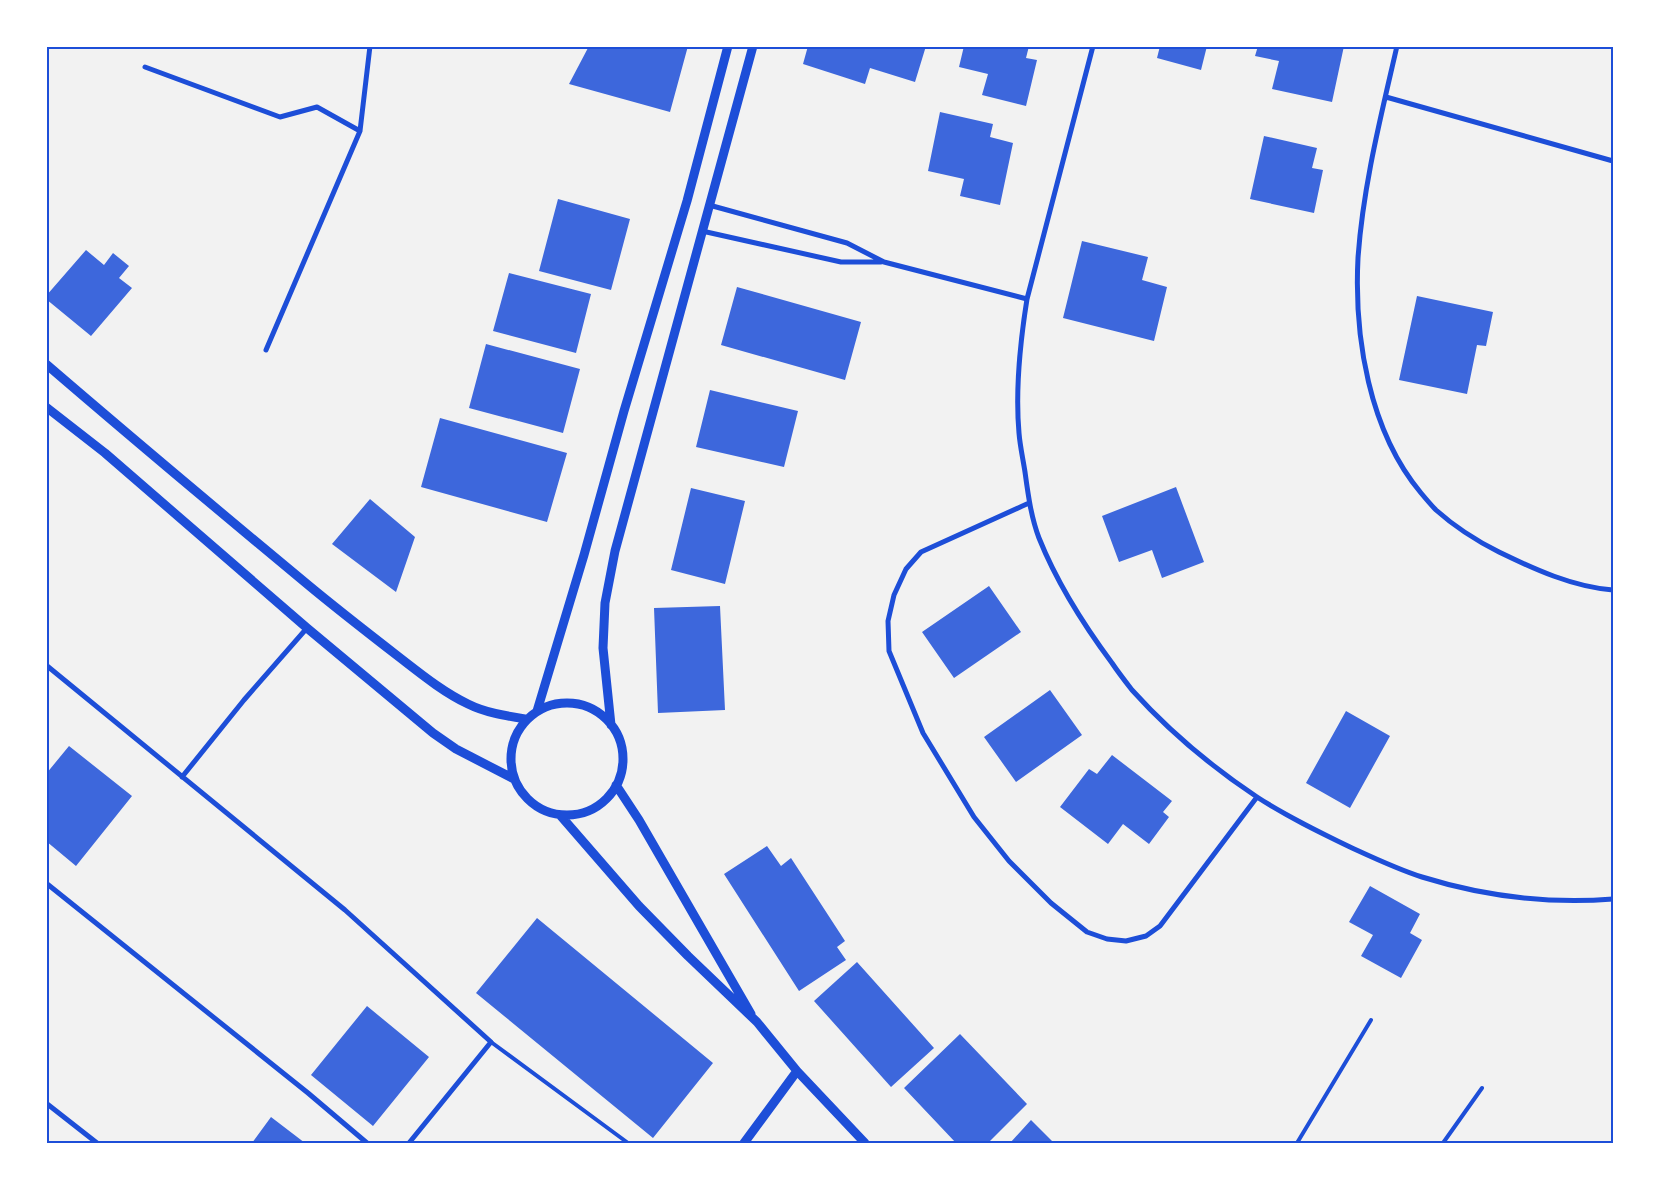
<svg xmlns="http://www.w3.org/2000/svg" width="1659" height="1189" font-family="'Work Sans',sans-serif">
<rect width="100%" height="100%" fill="#f2f2f2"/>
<path fill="#3d67dc" d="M 589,46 L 688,46 L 670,112 L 569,84 Z
M 808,46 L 926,46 L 915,82 L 870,68 L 865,84 L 803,64 Z
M 964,46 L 1029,46 L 1026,58 L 1037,60 L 1026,106 L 982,95 L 988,74 L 959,67 Z
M 1160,46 L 1207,46 L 1201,70 L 1157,58 Z
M 1258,46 L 1344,46 L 1332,102 L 1272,89 L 1279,61 L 1255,56 Z
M 940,112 L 993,124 L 990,137 L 1013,143 L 1000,205 L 960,196 L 964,179 L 928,171 Z
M 1264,136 L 1317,148 L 1312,168 L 1323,170 L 1314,213 L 1250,199 Z
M 558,199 L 630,219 L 611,290 L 539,271 Z
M 1082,241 L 1148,257 L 1142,280 L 1167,287 L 1154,341 L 1063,318 Z
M 86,250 L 104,265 L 113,253 L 129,266 L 119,278 L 132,288 L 91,336 L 46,299 L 46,296 Z
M 509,273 L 591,294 L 576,353 L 493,331 Z
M 737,287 L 861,322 L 845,380 L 721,345 Z
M 1417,296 L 1493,312 L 1486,346 L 1477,345 L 1467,394 L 1399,380 Z
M 486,344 L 580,369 L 563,433 L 469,408 Z
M 710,390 L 798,411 L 784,467 L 696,447 Z
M 440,418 L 567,453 L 547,522 L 421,487 Z
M 1176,487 L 1204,562 L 1162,578 L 1152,550 L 1119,562 L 1102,516 Z
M 691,488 L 745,501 L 725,584 L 671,570 Z
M 370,499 L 415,537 L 396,592 L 332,544 Z
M 989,586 L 1021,632 L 954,678 L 922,632 Z
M 720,606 L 725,710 L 658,713 L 654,608 Z
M 1050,690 L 1082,735 L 1016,782 L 984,737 Z
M 1346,711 L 1390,736 L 1350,808 L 1306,783 Z
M 69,746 L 132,796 L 76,866 L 46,841 L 46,774 Z
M 1112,755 L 1172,801 L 1163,812 L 1169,817 L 1149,844 L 1123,824 L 1108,844 L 1060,807 L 1089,769 L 1097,774 Z
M 767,846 L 781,866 L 791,858 L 845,941 L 837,947 L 846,960 L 799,991 L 724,874 Z
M 1370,886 L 1420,914 L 1410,933 L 1422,940 L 1401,978 L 1361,956 L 1373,935 L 1349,922 Z
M 537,918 L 713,1063 L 653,1138 L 476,993 Z
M 857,962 L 934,1048 L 891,1087 L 814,1001 Z
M 367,1006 L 429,1057 L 373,1126 L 311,1075 Z
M 960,1034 L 1027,1104 L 988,1143 L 956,1143 L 904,1088 Z
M 271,1117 L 305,1143 L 252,1143 Z
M 1031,1120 L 1054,1143 L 1010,1143 Z"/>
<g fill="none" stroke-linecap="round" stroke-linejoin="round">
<path stroke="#1d4ed8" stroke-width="4" d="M 491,1042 L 628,1143
M 1297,1143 L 1371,1020
M 1443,1143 L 1482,1088"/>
<path stroke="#1d4ed8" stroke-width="5" d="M 1093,46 L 1027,299 C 1020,343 1015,388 1019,433 C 1020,446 1023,459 1025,472 C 1028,494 1031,517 1039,538 C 1057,583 1083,624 1112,663 C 1118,672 1125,681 1132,690 C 1168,730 1212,767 1257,797 C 1286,816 1319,832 1350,847 C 1374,858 1397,869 1422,877 C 1483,896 1549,904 1613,899
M 1397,46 C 1381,116 1363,186 1358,258 C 1354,337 1369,431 1421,493 C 1426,499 1431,505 1436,510 C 1455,527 1477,541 1499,552 C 1534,569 1573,587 1613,590
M 145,67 L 280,117 L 317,107 L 360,131
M 1386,97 L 1613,161
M 709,205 L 847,243 L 884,262 L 1027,299
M 702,231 L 841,262 L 881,262
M 266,350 L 360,131 L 370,46
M 1029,503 L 921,552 L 906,569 L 894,595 L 888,621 L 889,651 L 923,733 L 974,817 L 1009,861 L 1051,903 L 1087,932 L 1107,939 L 1126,941 L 1146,936 L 1160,926 L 1257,797
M 46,665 L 345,910 L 491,1042 L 409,1143
M 182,777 L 244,700 L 307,628
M 46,883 L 308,1093 L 367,1143
M 46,1103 L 97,1143"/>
<path stroke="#1d4ed8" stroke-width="9" d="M 46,364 C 132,438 219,511 307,584 C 337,609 368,633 399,657 C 421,674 443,692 468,704 C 486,713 507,716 526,719
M 46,407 L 105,453 L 307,628 L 433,733 L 456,749 L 514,779
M511 759a56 56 0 1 1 112 0a56 56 0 1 1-112 0Z
M 537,711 L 584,555 L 624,411 L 687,201 L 728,46
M 611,725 L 603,648 L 605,603 L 615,551 L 753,46
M 616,785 L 639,820 L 751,1014
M 560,815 L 639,906 L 688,956 L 757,1022 L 797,1071 L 865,1143
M 744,1143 L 797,1071"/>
</g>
<rect width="1659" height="1189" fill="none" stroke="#ffffff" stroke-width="95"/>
<rect x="48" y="48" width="1564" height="1094" fill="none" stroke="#1d4ed8" stroke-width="2"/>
</svg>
